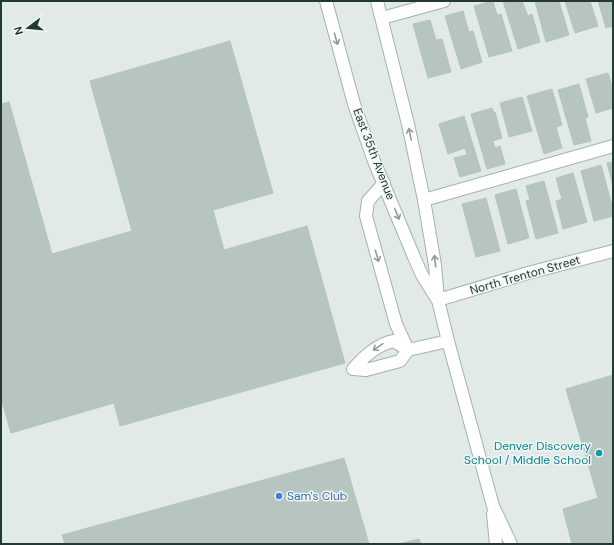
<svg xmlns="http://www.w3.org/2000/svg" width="614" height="545" font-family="'DM Sans',sans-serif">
<rect width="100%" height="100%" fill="#e1eae7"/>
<path fill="#b6c5c0" stroke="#b4c4be" d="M 493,1 L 497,15 L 501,14 L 512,51 L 489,57 L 474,6 Z
M 503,1 L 522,1 L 528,16 L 532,14 L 540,42 L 518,49 Z
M 535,1 L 559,1 L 569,35 L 546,42 Z
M 565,1 L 590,1 L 598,26 L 575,33 Z
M 598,1 L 613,1 L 613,26 L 606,28 Z
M 463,11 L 469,32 L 473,31 L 482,62 L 461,69 L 445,16 Z
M 430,20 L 436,40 L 442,39 L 451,72 L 428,78 L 413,24 Z
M 230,41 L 273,193 L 213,210 L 224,250 L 307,226 L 345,363 L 120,426 L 114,403 L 11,433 L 1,398 L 1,104 L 9,102 L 52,254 L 132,231 L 90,81 Z
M 608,73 L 613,90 L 613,108 L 596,113 L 586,79 Z
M 579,84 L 588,117 L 585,118 L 591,141 L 574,145 L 558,90 Z
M 552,89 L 562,125 L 556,127 L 562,148 L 544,154 L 527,96 Z
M 522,97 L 532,131 L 509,137 L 500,103 Z
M 492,108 L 494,113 L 495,112 L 502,138 L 493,141 L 495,148 L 500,146 L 505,164 L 487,169 L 471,114 Z
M 464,116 L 481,171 L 460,177 L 454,158 L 467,155 L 465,148 L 448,154 L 439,124 Z
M 613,162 L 613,186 L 607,163 Z
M 601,165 L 613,209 L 613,216 L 594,221 L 581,171 Z
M 573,173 L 587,222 L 563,229 L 556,201 L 562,199 L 556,178 Z
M 544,181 L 558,233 L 536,239 L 526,201 L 530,200 L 526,186 Z
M 516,189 L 529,238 L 508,244 L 495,195 Z
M 486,198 L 500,251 L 476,257 L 462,204 Z
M 613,375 L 613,544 L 572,544 L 563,509 L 598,498 L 566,389 Z
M 344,458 L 369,544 L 65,544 L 62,535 Z
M 419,539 L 421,544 L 399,544 Z"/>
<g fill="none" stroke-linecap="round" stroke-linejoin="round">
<g stroke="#a4b2ae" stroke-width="14">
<path id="minor" d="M 326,1 L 354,104 L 374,161 L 414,257 L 422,275 L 437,299
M 377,1 L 408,124 L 424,200 L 435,265 L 438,300 L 448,341 L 493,506 L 511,544
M 382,18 L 444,1
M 384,183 L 368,201 L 366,216 L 396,324 L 408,350
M 424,200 L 613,146
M 438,300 L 528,273 L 613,251
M 353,369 L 366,370 L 400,361 L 408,350 L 448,341
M 353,369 C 364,357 377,344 394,341 L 408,350
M 493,514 L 496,544"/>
</g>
<use href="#minor" stroke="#fff" stroke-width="12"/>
</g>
<defs><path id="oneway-shaft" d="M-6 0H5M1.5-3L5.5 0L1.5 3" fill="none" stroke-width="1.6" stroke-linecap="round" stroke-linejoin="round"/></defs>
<g stroke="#909c9a">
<use href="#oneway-shaft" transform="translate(336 39) rotate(74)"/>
<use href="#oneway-shaft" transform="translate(410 134) rotate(-102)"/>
<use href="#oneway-shaft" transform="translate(397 214) rotate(68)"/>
<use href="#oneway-shaft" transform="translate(377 256) rotate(74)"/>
<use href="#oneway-shaft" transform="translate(435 261) rotate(-97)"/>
<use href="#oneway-shaft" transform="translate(378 347) rotate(146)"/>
</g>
<circle fill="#0f9aa8" stroke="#f1f7f5" stroke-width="1.5" cx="599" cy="453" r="4"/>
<circle fill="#3f7fe0" stroke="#f1f7f5" stroke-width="1.5" cx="279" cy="496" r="4"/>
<g text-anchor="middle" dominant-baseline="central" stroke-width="3" stroke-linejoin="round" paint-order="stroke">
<g font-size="12" fill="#223a36" stroke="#f1f7f5">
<text transform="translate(374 154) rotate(69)">East 35th Avenue</text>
<text transform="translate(525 275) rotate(-16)">North Trenton Street</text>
</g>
<g font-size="12" fill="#0d838f" stroke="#f1f7f5" text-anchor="end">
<text x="591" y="446">Denver Discovery<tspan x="591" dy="14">School / Middle School</tspan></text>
</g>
<g font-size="12" fill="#366cbe" stroke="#f1f7f5" text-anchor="start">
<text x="287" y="496">Sam's Club</text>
</g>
</g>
<rect width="614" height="545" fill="none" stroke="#223a36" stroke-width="4"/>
<g transform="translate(28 28) rotate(254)" stroke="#f1f7f5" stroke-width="3" paint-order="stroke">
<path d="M0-3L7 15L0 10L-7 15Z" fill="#223a36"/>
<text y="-6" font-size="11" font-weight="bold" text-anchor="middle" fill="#223a36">N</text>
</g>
</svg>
